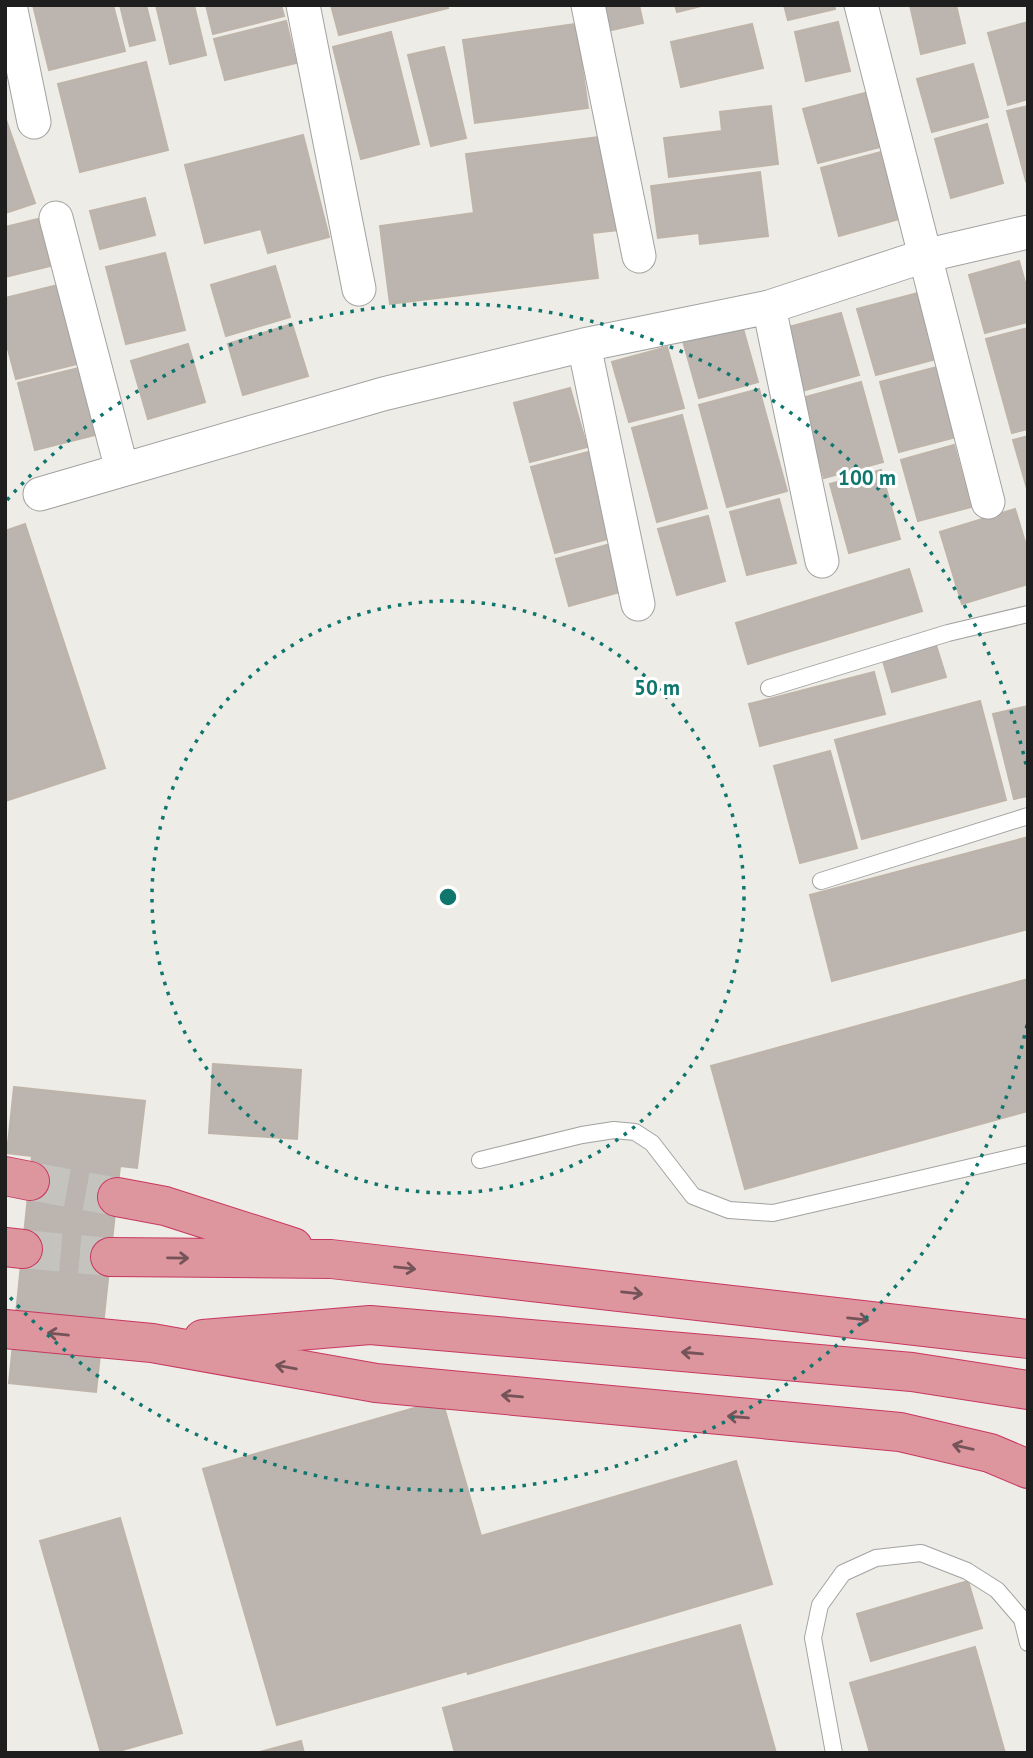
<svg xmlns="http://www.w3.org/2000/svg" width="1033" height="1758" font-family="'PT Sans',sans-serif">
<rect width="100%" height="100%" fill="#eeece6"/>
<path fill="#bbb4af" stroke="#beb4a9" stroke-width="2" d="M 33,5 L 113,5 L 125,51 L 49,70 Z
M 120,5 L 146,5 L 155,40 L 130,46 Z
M 156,5 L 194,5 L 206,55 L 170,64 Z
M 206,5 L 281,5 L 284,16 L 213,34 Z
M 331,5 L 447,5 L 448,8 L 339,35 Z
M 601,5 L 639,5 L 643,23 L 607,31 Z
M 675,5 L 705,5 L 677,12 Z
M 784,5 L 834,5 L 835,9 L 788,20 Z
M 910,5 L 956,5 L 965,43 L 921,54 Z
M 286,21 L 296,63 L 225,80 L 214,39 Z
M 838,22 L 850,71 L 806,81 L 795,32 Z
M 1028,22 L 1028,99 L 1008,105 L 988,33 Z
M 576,24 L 588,108 L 475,123 L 463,40 Z
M 752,24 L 763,68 L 681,87 L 671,42 Z
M 391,32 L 419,144 L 361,159 L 333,47 Z
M 444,47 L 466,138 L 431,146 L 408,55 Z
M 146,62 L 168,150 L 80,172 L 58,84 Z
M 973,64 L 988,117 L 932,132 L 917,79 Z
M 865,93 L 880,147 L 818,163 L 803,109 Z
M 771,106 L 778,164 L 669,177 L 664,138 L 722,131 L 720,112 Z
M 1028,106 L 1028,180 L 1026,181 L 1007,111 Z
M 5,117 L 35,203 L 5,213 Z
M 987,124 L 1003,183 L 951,198 L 935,139 Z
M 303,135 L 329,237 L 268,253 L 261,229 L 205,243 L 185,165 Z
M 606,136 L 618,230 L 592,233 L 598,278 L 390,304 L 380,226 L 474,213 L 466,154 Z
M 881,152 L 899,219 L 839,236 L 821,168 Z
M 760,172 L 768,236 L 700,244 L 699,233 L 658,238 L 651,186 Z
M 145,198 L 155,235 L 100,249 L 90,211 Z
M 38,219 L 50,266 L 5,277 L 5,227 Z
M 165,253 L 185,330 L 126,344 L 106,267 Z
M 1019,261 L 1028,293 L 1028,322 L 985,333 L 969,275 Z
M 275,266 L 290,317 L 226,336 L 211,285 Z
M 58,285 L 77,364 L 16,379 L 5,338 L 5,298 Z
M 918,293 L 936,359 L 876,375 L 857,309 Z
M 841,313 L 859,375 L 802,391 L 785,328 Z
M 292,324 L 308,376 L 243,395 L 228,344 Z
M 742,325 L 758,382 L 699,398 L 683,341 Z
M 1028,328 L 1028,429 L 1012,433 L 986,339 Z
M 188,344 L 205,402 L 148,419 L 131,361 Z
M 667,347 L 684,408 L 629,422 L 612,362 Z
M 83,367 L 99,434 L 35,450 L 18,383 Z
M 937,367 L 956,437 L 899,452 L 880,382 Z
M 861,382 L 883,462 L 824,478 L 802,398 Z
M 570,388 L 587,447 L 530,462 L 514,403 Z
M 759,389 L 787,491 L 727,507 L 699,405 Z
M 682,415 L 707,508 L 657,522 L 632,428 Z
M 1028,436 L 1028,492 L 1013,440 Z
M 954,445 L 971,507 L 918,521 L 901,460 Z
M 592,451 L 615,537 L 555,553 L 531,467 Z
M 881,470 L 900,539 L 849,553 L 830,484 Z
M 779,499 L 796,563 L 747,575 L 730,512 Z
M 1015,509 L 1028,552 L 1028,584 L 962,604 L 940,532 Z
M 708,516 L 725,581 L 677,595 L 658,529 Z
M 25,524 L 105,768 L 5,801 L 5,531 Z
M 614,543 L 627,590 L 569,606 L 556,559 Z
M 909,569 L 922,611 L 748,664 L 736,623 Z
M 936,645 L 946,677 L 892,692 L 883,661 Z
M 874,672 L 885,714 L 760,746 L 749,704 Z
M 980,701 L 1006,800 L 862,839 L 835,740 Z
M 1028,706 L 1028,796 L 1014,799 L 993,714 Z
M 830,751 L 857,848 L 800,863 L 774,766 Z
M 1028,837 L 1028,929 L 832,981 L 810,895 Z
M 1028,979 L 1028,1111 L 745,1189 L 711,1066 Z
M 213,1064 L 301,1070 L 297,1139 L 209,1133 Z
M 14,1087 L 145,1101 L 137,1168 L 120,1166 L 96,1392 L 9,1383 L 32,1156 L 7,1153 Z
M 442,1400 L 481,1536 L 736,1461 L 772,1584 L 468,1674 L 467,1671 L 277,1725 L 203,1469 Z
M 120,1518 L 182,1733 L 112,1753 L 101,1753 L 40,1541 Z
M 968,1581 L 982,1628 L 871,1661 L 857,1614 Z
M 740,1625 L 776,1753 L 455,1753 L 443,1708 Z
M 975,1647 L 1005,1753 L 870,1753 L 850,1683 Z
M 301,1741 L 304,1753 L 256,1753 Z"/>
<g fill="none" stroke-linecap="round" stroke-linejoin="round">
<path stroke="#c4c3be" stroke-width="38" stroke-dasharray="38 19" stroke-linecap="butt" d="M 30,1181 L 117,1197
M 23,1249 L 110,1257"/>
<g stroke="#a2a2a2" stroke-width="18">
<path id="lane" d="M 769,688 L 948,633 L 1028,614
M 821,881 L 1028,816
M 480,1160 L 582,1135 L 614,1130 L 635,1132 L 652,1143 L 693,1196 L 729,1210 L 773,1213 L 1028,1154
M 834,1753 L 813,1638 L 820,1605 L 843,1573 L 876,1558 L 921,1553 L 967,1571 L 997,1590 L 1022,1619 L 1028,1643"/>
</g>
<g stroke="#a2a2a2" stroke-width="35">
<path id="street" d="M 10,5 L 34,122
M 303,5 L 359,289
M 588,5 L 639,256
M 861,5 L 988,502
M 56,218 L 122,470
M 769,307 L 822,561
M 584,345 L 638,604
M 40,494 L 383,394 L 584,345 L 769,307 L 924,256 L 1028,232"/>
</g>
<g stroke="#c8375f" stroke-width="40">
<path id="highway" d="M 5,1176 L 30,1181
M 117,1197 L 165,1206 L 293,1247
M 5,1247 L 23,1249
M 110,1257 L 331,1259 L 1028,1339
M 5,1329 L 152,1343 L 376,1383 L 900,1432 L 990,1453 L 1028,1469
M 203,1339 L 370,1325 L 912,1372 L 1028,1390"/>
</g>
<use href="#lane" stroke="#fff" stroke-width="16"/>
<use href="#street" stroke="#fff" stroke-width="33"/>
<use href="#highway" stroke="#dd959e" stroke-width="38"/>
</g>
<defs><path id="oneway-shaft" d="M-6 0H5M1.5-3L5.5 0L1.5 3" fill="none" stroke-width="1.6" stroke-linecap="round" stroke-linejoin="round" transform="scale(1.75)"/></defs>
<g stroke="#745458">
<use href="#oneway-shaft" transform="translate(178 1258) rotate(1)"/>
<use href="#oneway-shaft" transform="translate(405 1268) rotate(6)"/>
<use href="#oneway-shaft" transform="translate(632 1293) rotate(6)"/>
<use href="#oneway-shaft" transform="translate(858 1319) rotate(6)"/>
<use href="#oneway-shaft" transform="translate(58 1334) rotate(-174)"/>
<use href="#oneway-shaft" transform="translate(692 1353) rotate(-175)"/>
<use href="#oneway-shaft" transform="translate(286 1367) rotate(-170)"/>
<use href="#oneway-shaft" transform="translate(512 1396) rotate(-175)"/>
<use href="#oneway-shaft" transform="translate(738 1417) rotate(-175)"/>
<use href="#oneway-shaft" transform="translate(963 1447) rotate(-167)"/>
</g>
<g fill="none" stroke="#0f766e" stroke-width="3.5" stroke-dasharray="3.5 7">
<circle cx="448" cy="897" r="296"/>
<path d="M1027 1025A593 593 0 0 1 7 1294M7 500A593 593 0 0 1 1027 769"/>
</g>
<circle cx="448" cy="897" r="10" fill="#0f766e" stroke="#fff" stroke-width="3.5"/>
<g font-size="21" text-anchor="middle" font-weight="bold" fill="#0f766e" stroke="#fff" stroke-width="6" stroke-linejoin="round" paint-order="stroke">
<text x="867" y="485">100 m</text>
<text x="657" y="695">50 m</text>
</g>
<rect width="1033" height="1758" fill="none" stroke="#1e1e1e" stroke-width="14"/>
</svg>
